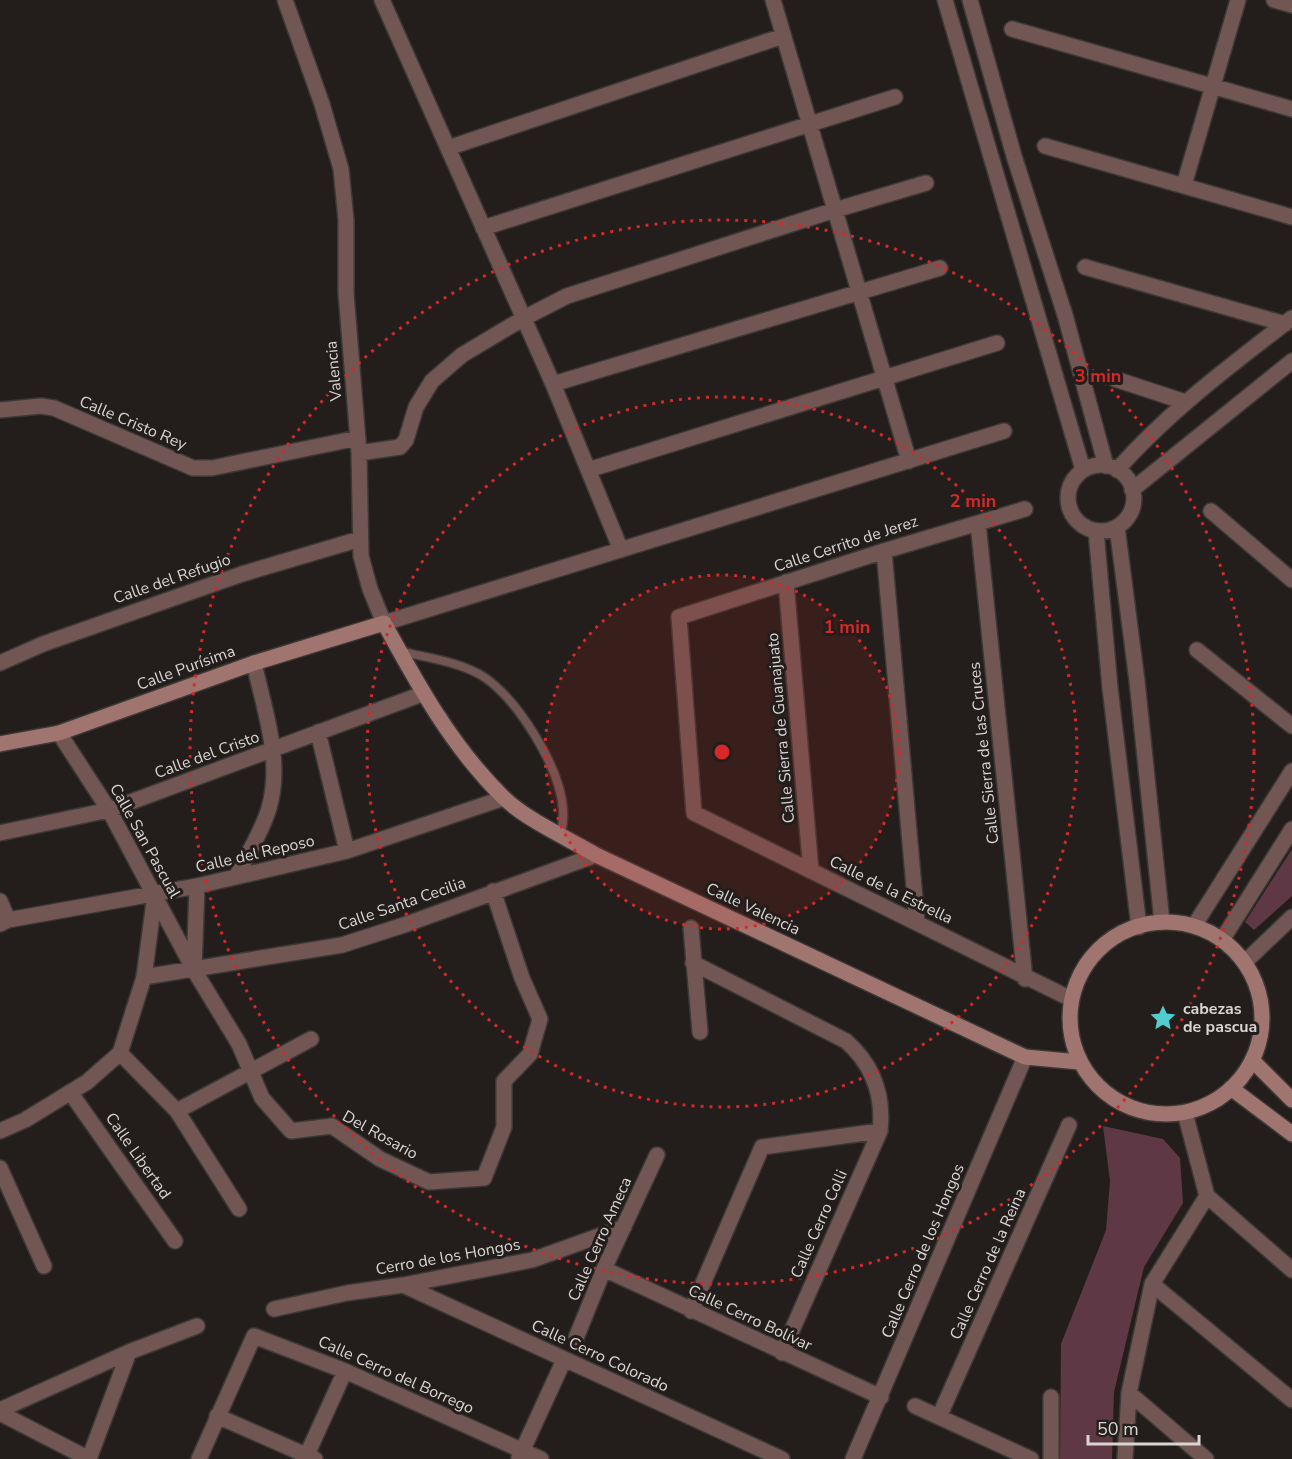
<svg xmlns="http://www.w3.org/2000/svg" width="1292" height="1459" font-family="'Nunito Sans',sans-serif">
<rect width="100%" height="100%" fill="#231e1b"/>
<path fill="#5f3845" d="M 1292,849 L 1292,896 L 1254,930 L 1245,922 Z
M 1103,1126 L 1163,1139 L 1180,1158 L 1183,1203 L 1144,1267 L 1114,1392 L 1112,1459 L 1060,1459 L 1061,1344 L 1106,1230 L 1110,1181 Z"/>
<g fill="none" stroke-linecap="round" stroke-linejoin="round">
<g stroke="#3c3835" stroke-width="11">
<path id="lane" d="M 400,651 C 427,658 461,662 484,677 C 518,700 560,767 563,809 C 564,818 562,827 561,836"/>
</g>
<g stroke="#3c3835" stroke-width="18">
<path id="street" d="M 285,0 L 322,104 L 341,169 L 346,220 L 346,293 L 359,453 L 361,556 L 370,589 L 384,623 L 1004,431
M 382,0 L 553,384 L 621,550
M 773,0 L 909,461
M 945,0 L 1083,470
M 970,0 L 1014,156 L 1065,315 L 1106,466
M 1274,0 L 1292,5
M 1012,29 L 1292,109
M 1045,146 L 1292,217
M 448,148 L 783,36
M 1184,185 L 1238,0
M 483,228 L 895,97
M 1085,267 L 1285,324
M 1115,379 L 1185,402
M 553,384 L 940,268
M 0,410 L 41,406 L 54,408 L 193,468 L 212,468 L 358,438
M 359,453 L 400,447 L 406,440 L 416,407 L 432,381 L 462,355 L 524,318 L 567,296 L 835,210 L 926,183
M1068 498a33 33 0 1 1 66 0a33 33 0 1 1-66 0Z
M 588,470 L 997,343
M 1117,470 C 1168,412 1231,365 1292,318
M 1132,490 L 1292,361
M 1025,509 L 884,551 L 679,617 L 694,813 L 1071,999
M 1211,511 L 1292,580
M 978,523 L 1025,979
M 1117,527 L 1137,681 L 1162,922
M 1096,531 L 1110,688 L 1139,927
M 884,551 L 917,921
M 786,582 L 811,871
M 1197,650 L 1292,726
M 0,663 L 43,644 L 242,574 L 360,539
M 318,732 L 347,851
M 59,733 L 109,810 L 193,968
M 0,833 L 109,810 L 422,694
M 237,875 C 248,853 262,832 269,808 C 283,761 264,709 254,663
M 197,886 L 194,970 L 239,1044 L 262,1098 L 291,1131 L 332,1126 L 380,1159 L 429,1182 L 484,1178 L 504,1127 L 504,1081 L 530,1054 L 540,1019 L 522,978 L 493,891
M 0,901 L 8,920
M 0,924 L 8,920 L 197,886 L 347,851 L 504,798
M 1194,926 L 1292,771
M 691,928 L 700,1032
M 1222,940 L 1292,829
M 1245,962 L 1292,917
M 693,963 L 846,1041 C 873,1065 884,1095 880,1131 L 782,1353
M 144,977 L 342,945 L 407,924 L 596,855
M 120,1053 L 177,1111 L 311,1039
M 70,1092 L 175,1241
M 177,1111 L 239,1209
M 0,1131 L 25,1120 L 87,1082 L 120,1053 L 144,977 L 155,894
M 0,1168 L 44,1266
M 1207,1196 L 1292,1270
M 604,1269 L 881,1397
M 1152,1284 L 1292,1400
M 403,1285 L 782,1459
M 274,1309 L 347,1293 L 403,1285 L 532,1260 L 624,1227
M 691,1311 L 762,1147 L 880,1131
M 576,1338 L 604,1269 L 657,1155
M 1129,1393 L 1206,1459
M 915,1406 L 1031,1459
M 0,1410 L 129,1352 L 197,1326
M 0,1413 L 89,1459
M 217,1416 L 315,1459
M 939,1417 L 1069,1125
M 519,1458 L 564,1360
M 89,1459 L 129,1352
M 199,1459 L 254,1336 L 345,1371 L 541,1459
M 305,1459 L 345,1371
M 853,1459 L 1025,1057
M 1051,1459 L 1051,1397
M 1125,1459 L 1129,1393 L 1152,1284 L 1207,1196 L 1185,1113"/>
</g>
<g stroke="#3c3835" stroke-width="18">
<path id="secondary" d="M 0,744 L 59,733 L 254,663 L 384,623 C 418,685 452,747 503,797 C 525,819 569,839 596,855 L 1025,1057 L 1079,1062
M1070 1018a96 96 0 1 1 192 0a96 96 0 1 1-192 0Z
M 1252,1060 L 1292,1100
M 1231,1088 L 1292,1134"/>
</g>
<use href="#lane" stroke="#715653" stroke-width="8"/>
<use href="#street" stroke="#715653" stroke-width="15"/>
<use href="#secondary" stroke="#a0756f" stroke-width="15"/>
</g>
<circle cx="722" cy="752" r="177" fill="#d62828" fill-opacity=".12"/>
<g fill="none" stroke="#d62828" stroke-width="3" stroke-dasharray="3 6">
<circle cx="722" cy="752" r="177"/>
<circle cx="722" cy="752" r="355"/>
<circle cx="722" cy="752" r="532"/>
</g>
<defs>
<g id="sight-bare" transform="scale(2.07)"><path d="M0-6L1.8-2.2L6-1.7L2.9 1.2L3.7 5.4L0 3.3L-3.7 5.4L-2.9 1.2L-6-1.7L-1.8-2.2Z" fill="#52cdce" stroke="#231e1b" stroke-width="2.5" paint-order="stroke"/></g>
</defs>
<g fill-rule="evenodd">
<use href="#sight-bare" x="1163" y="1018"/>
</g>
<g text-anchor="middle" dominant-baseline="central" stroke-width="6" stroke-linejoin="round" paint-order="stroke">
<g font-size="16" fill="#d9d5d3" stroke="#231e1b">
<text transform="translate(334 371) rotate(-95)">Valencia</text>
<text transform="translate(133 423) rotate(23)">Calle Cristo Rey</text>
<text transform="translate(846 544) rotate(-18)">Calle Cerrito de Jerez</text>
<text transform="translate(172 579) rotate(-19)">Calle del Refugio</text>
<text transform="translate(186 668) rotate(-20)">Calle Purísima</text>
<text transform="translate(781 728) rotate(-95)">Calle Sierra de Guanajuato</text>
<text transform="translate(984 753) rotate(-96)">Calle Sierra de las Cruces</text>
<text transform="translate(207 755) rotate(-20)">Calle del Cristo</text>
<text transform="translate(145 841) rotate(61)">Calle San Pascual</text>
<text transform="translate(255 854) rotate(-13)">Calle del Reposo</text>
<text transform="translate(891 890) rotate(26)">Calle de la Estrella</text>
<text transform="translate(402 904) rotate(-19)">Calle Santa Cecilia</text>
<text transform="translate(753 909) rotate(25)">Calle Valencia</text>
<text transform="translate(380 1135) rotate(29)">Del Rosario</text>
<text transform="translate(138 1156) rotate(55)">Calle Libertad</text>
<text transform="translate(819 1224) rotate(-66)">Calle Cerro Colli</text>
<text transform="translate(600 1239) rotate(-66)">Calle Cerro Ameca</text>
<text transform="translate(923 1251) rotate(-67)">Calle Cerro de los Hongos</text>
<text transform="translate(448 1257) rotate(-10)">Cerro de los Hongos</text>
<text transform="translate(988 1264) rotate(-66)">Calle Cerro de la Reina</text>
<text transform="translate(750 1318) rotate(25)">Calle Cerro Bolívar</text>
<text transform="translate(600 1356) rotate(25)">Calle Cerro Colorado</text>
<text transform="translate(396 1375) rotate(24)">Calle Cerro del Borrego</text>
</g>
<g font-size="16" font-weight="bold" fill="#d9d5d3" stroke="#231e1b" text-anchor="start">
<text x="1183" y="1009">cabezas<tspan x="1183" dy="18">de pascua</tspan></text>
</g>
</g>
<circle cx="722" cy="752" r="9" fill="#d62828" stroke="#231e1b" stroke-width="3"/>
<g font-size="18" text-anchor="middle" font-weight="bold" fill="#d62828" stroke="#231e1b" stroke-width="6" stroke-linejoin="round" paint-order="stroke">
<text x="1098" y="382">3 min</text>
<text x="973" y="507">2 min</text>
<text x="847" y="633">1 min</text>
</g>
<path d="M1088 1435v9h111v-9" fill="none" stroke="#d9d5d3" stroke-width="3"/>
<text x="1097" y="1435" font-size="18" fill="#d9d5d3" stroke="#231e1b" stroke-width="4.5" paint-order="stroke">50 m</text>
</svg>
